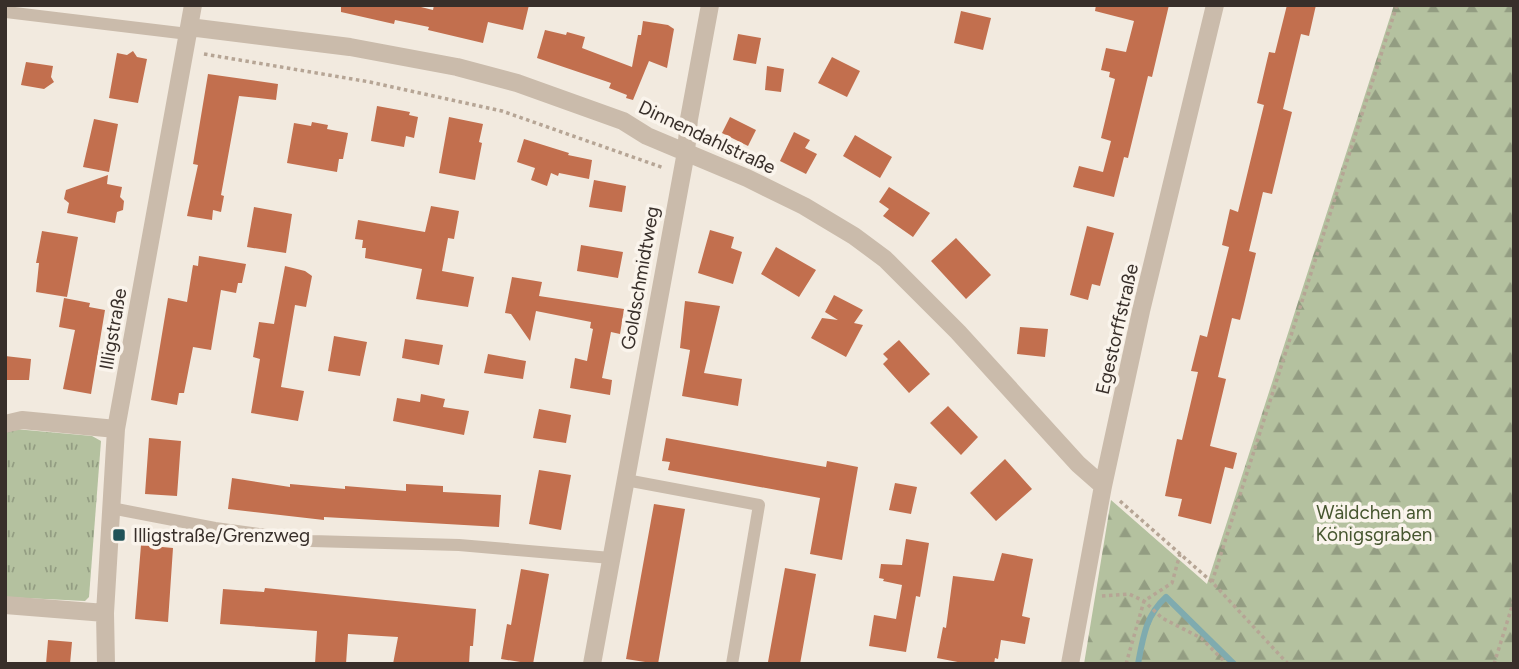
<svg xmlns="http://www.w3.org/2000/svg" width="1519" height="669" font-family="Figtree,sans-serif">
<defs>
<pattern id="forest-firs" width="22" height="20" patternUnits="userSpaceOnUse" patternTransform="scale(1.75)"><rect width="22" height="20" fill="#b4c19f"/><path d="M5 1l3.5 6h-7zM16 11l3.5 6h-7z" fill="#939d82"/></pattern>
<pattern id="park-tufts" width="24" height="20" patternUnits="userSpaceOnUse" patternTransform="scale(1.75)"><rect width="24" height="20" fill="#b4c19f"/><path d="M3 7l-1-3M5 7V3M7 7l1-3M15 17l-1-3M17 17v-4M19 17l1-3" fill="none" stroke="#939d82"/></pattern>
</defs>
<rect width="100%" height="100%" fill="#f2eadf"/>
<path fill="url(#forest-firs)" d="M 1394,5 L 1514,5 L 1514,664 L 1084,664 L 1111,500 L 1207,584 Z"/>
<path fill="url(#park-tufts)" d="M 15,429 L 92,436 L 101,441 L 89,597 L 85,601 L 5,597 L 5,430 Z"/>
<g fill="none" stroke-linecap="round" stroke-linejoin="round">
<path stroke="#7fabaf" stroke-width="6" d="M 1138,664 C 1143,637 1146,615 1166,597 L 1234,664"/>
</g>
<path fill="#c26f4e" d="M 341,5 L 413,5 L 433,10 L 434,5 L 529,5 L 523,30 L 488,22 L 483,43 L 428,30 L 429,27 L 395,20 L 394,24 L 341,12 Z
M 1096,5 L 1169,5 L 1152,77 L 1148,76 L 1128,158 L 1124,157 L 1114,197 L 1073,187 L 1079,166 L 1103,172 L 1111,141 L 1101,138 L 1115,79 L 1109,77 L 1110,72 L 1101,70 L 1106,48 L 1126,52 L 1134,21 L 1095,11 Z
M 1287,5 L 1316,5 L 1309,36 L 1301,34 L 1283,109 L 1292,112 L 1272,194 L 1263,192 L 1249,251 L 1256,253 L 1244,304 L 1240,320 L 1232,318 L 1218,377 L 1226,379 L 1210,446 L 1237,453 L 1233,469 L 1225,467 L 1211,524 L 1178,516 L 1182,499 L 1165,496 L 1177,439 L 1182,440 L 1198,372 L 1191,371 L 1200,335 L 1207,337 L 1229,247 L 1222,245 L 1230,209 L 1238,212 L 1264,105 L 1257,103 L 1269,52 L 1275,53 Z
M 961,11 L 991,18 L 983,50 L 954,43 Z
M 643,21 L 668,25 L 674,29 L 667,68 L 649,61 L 633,100 L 626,98 L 627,95 L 609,88 L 611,83 L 537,58 L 545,30 L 566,35 L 567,32 L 585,37 L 582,48 L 632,67 L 638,35 L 641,35 Z
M 738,34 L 761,38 L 756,64 L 733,60 Z
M 133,51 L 137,57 L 147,59 L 138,103 L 109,98 L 117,53 L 127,55 Z
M 832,57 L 860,71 L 847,97 L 818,83 Z
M 26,62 L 53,66 L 51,77 L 54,82 L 44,89 L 21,85 Z
M 767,66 L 784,69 L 781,92 L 765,90 Z
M 208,74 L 278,84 L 276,100 L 239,96 L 221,195 L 224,196 L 221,212 L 213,210 L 212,220 L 187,216 L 198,165 L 193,164 Z
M 377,106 L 410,112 L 409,115 L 418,117 L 414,138 L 406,136 L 404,147 L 371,141 Z
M 449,117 L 483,124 L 479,142 L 482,143 L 475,180 L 439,173 Z
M 730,117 L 756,130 L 748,146 L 722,133 Z
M 94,119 L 118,124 L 109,172 L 83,167 Z
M 312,122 L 328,125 L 327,129 L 348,133 L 343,159 L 339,159 L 337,172 L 287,163 L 294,123 L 311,126 Z
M 794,132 L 810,140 L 805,148 L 817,154 L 806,174 L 780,161 Z
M 855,135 L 892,157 L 880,178 L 843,156 Z
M 524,139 L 569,153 L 568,155 L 592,160 L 589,179 L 559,173 L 558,176 L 551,173 L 547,186 L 531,180 L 535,168 L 517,162 Z
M 108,175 L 107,184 L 122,187 L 120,197 L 124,201 L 123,210 L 117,212 L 115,223 L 67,213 L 69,203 L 64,199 L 66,190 Z
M 594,180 L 626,186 L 622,212 L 589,207 Z
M 889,187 L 930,213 L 913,237 L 883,216 L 889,209 L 879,202 Z
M 431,206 L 459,211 L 454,239 L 448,238 L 442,271 L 474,277 L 468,307 L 416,299 L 422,269 L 365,258 L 366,248 L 362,248 L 363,240 L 355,239 L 358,220 L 425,232 Z
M 254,207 L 292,214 L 286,253 L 247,247 Z
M 1087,226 L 1114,233 L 1100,286 L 1092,284 L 1088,300 L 1070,295 Z
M 710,230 L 734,237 L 731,248 L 742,252 L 733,284 L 698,273 Z
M 42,231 L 78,237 L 67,297 L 36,292 L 39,263 L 36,263 Z
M 956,238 L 991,275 L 966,299 L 931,261 Z
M 581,245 L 623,252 L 618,278 L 577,271 Z
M 776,247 L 816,270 L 799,297 L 761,274 Z
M 199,256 L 246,264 L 242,283 L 238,283 L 236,293 L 221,290 L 211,350 L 193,347 L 184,393 L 179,393 L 177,405 L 151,400 L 168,298 L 187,302 L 193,265 L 198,266 Z
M 285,266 L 305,271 L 312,276 L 306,307 L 295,305 L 281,387 L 304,391 L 298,421 L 251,413 L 260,359 L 253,357 L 259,322 L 274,324 Z
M 512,277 L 542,282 L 539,296 L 624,309 L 620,334 L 611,332 L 602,378 L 612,380 L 610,395 L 570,388 L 575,358 L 587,361 L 593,329 L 590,328 L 591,322 L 536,311 L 530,341 L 511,314 L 505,313 Z
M 834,295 L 863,310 L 854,323 L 863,325 L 846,357 L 811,338 L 822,318 L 838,320 L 825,312 Z
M 64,298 L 90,303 L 89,307 L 105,310 L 91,394 L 63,389 L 75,330 L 59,327 Z
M 685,301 L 720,306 L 704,373 L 742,379 L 738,406 L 682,396 L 690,350 L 680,348 Z
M 1020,327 L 1048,329 L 1045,357 L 1017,354 Z
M 334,336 L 367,342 L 360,376 L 328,371 Z
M 405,339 L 443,345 L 439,365 L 402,358 Z
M 899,340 L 930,374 L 909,393 L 883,364 L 888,359 L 883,354 Z
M 488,354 L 526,361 L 523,379 L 484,373 Z
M 5,356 L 31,359 L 29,380 L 5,380 Z
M 421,394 L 445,399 L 443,407 L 469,411 L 464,435 L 393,421 L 397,398 L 420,402 Z
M 948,406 L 978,437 L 961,455 L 930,423 Z
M 539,409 L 571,415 L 566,443 L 533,438 Z
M 149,438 L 181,441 L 177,496 L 145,494 Z
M 666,438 L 826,467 L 827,461 L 858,467 L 842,560 L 810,554 L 820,498 L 668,470 L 670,462 L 662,461 Z
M 1005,459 L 1032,489 L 996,521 L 970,493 Z
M 539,470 L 571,475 L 561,530 L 529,524 Z
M 232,478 L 290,487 L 290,484 L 345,489 L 345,486 L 406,491 L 406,484 L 443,486 L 443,492 L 501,495 L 499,527 L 324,517 L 324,520 L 228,509 Z
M 895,483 L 917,487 L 911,514 L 889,510 Z
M 654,504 L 685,509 L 658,664 L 626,659 Z
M 906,539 L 929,543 L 920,597 L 916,596 L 906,652 L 869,646 L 874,615 L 896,619 L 902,585 L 883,581 L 884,579 L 879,578 L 881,564 L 902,565 Z
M 141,545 L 173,548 L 168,622 L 135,619 Z
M 1002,553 L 1033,559 L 1022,616 L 1030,618 L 1025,644 L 1001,640 L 998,659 L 995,658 L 994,664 L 968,664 L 937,658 L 943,627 L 946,628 L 953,576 L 994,581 Z
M 785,568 L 816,574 L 800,664 L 768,662 Z
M 521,569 L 549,574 L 533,664 L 501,659 L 507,624 L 511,625 Z
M 265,588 L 476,609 L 473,646 L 470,646 L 469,664 L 393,664 L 398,637 L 348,634 L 346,664 L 315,664 L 317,631 L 220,624 L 223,589 L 264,592 Z
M 48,640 L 72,642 L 70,664 L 46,664 Z"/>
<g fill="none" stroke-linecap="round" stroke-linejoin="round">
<path stroke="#b6a595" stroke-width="3.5" stroke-dasharray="3.5 3.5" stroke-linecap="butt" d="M 204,54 L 370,82 L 502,111 L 664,168
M 1120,501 L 1212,582 L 1288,664
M 1212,582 L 1397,5
M 1102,596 L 1129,594 L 1144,601 L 1162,618 L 1201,638 L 1227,664
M 1126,664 L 1144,601 L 1172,583 L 1180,554
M 1494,664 L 1514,600"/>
<path stroke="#cabbab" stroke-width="12" d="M 6,12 L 188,34
M 626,480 L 759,505 L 732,664
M 111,508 L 215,528 L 311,541 L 459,545 L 611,558"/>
<path stroke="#cabbab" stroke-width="18" d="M 189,27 L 350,47 L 457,67 L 517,83 L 623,121 L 647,136 L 747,178 L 804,206 L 854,236 L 885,259 L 958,332 L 1078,464 L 1103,486
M 5,424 L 22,420 L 116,429
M 5,605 L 105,613
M 106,664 L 105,613 L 116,429 L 193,5
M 592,664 L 686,152 L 689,119 L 710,5
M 1070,664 L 1103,486 L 1141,311 L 1215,5"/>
</g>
<rect fill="#215359" stroke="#faf4ec" stroke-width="2.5" x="112" y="528" width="14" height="14" rx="3.5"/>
<g text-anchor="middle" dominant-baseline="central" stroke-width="7" stroke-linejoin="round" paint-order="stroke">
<g font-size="19" fill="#382f2a" stroke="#faf4ec">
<text transform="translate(707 137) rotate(25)">Dinnendahlstraße</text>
<text transform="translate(640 278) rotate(-80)">Goldschmidtweg</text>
<text transform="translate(113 329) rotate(-80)">Illigstraße</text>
<text transform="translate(1117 329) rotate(-77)">Egestorffstraße</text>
</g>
<g font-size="19" fill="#46562f" stroke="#faf4ec">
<text x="1374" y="512">Wäldchen am<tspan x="1374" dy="22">Königsgraben</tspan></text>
</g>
<g font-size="19" fill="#382f2a" stroke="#faf4ec" text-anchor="start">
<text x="133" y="535">Illigstraße/Grenzweg</text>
</g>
</g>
<rect width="1519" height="669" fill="none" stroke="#382f2a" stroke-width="14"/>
</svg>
